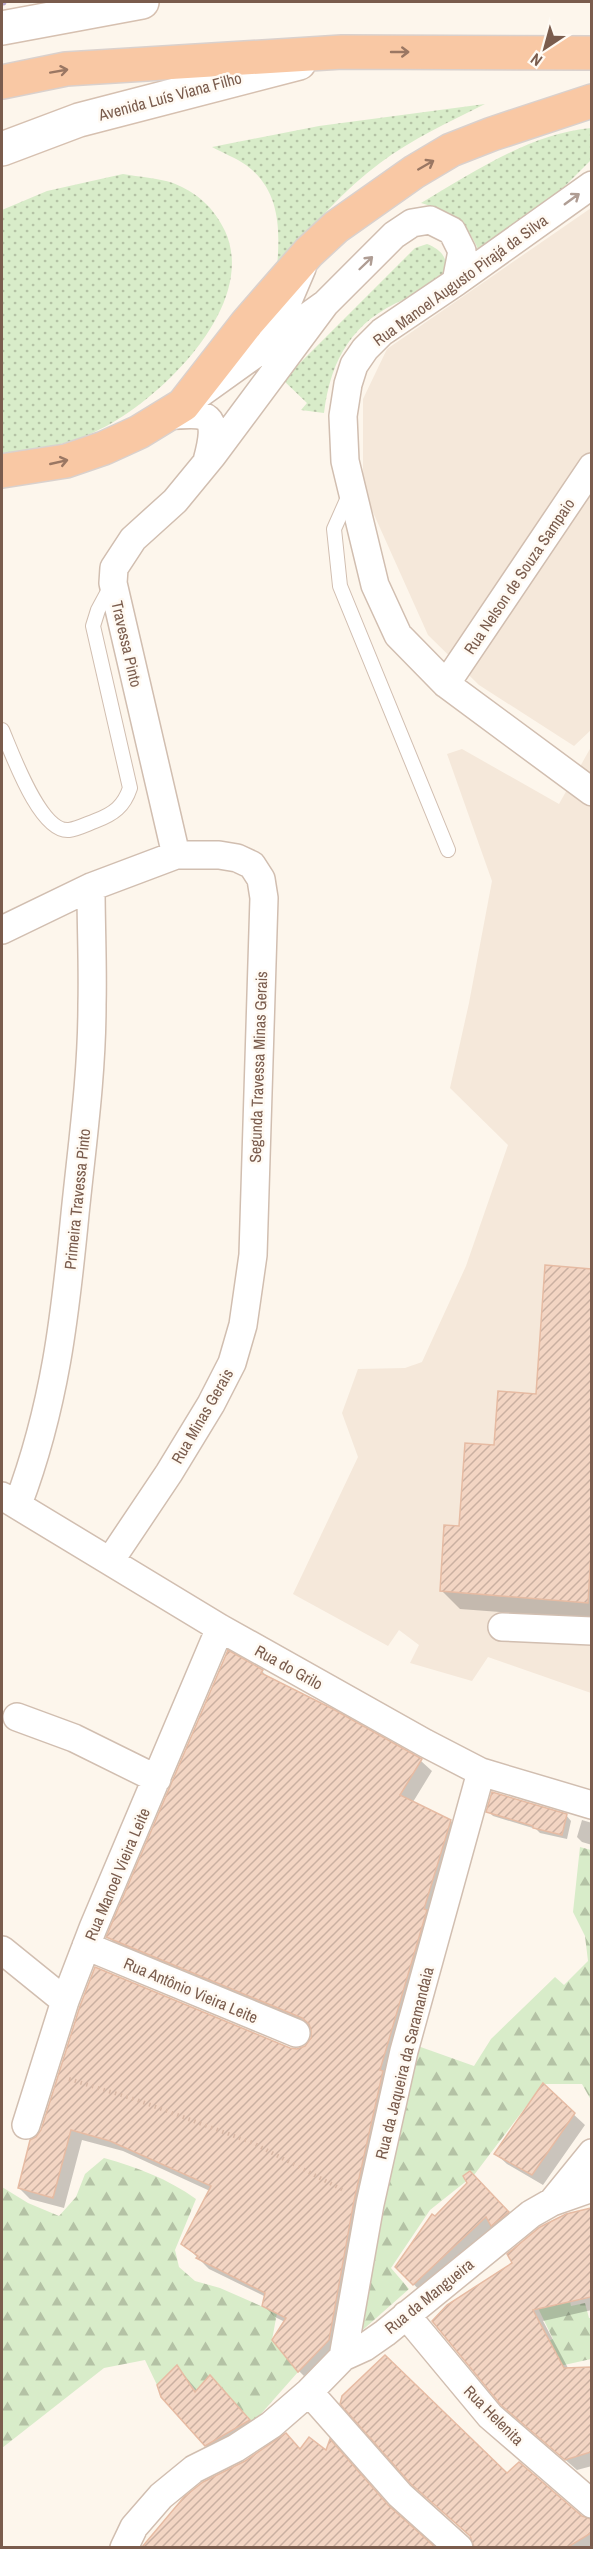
<svg xmlns="http://www.w3.org/2000/svg" width="593" height="2549" font-family="'Archivo Narrow',sans-serif">
<defs>
<pattern id="grass-dots" width="8" height="8" patternUnits="userSpaceOnUse" patternTransform="scale(1.5)"><rect width="8" height="8" fill="#d8ecc9"/><path d="M2 2h.1M6 6h.1" fill="none" stroke="#b4c2a5" stroke-width="1.8" stroke-linecap="round"/></pattern>
<pattern id="forest-firs" width="22" height="20" patternUnits="userSpaceOnUse" patternTransform="scale(1.5)"><rect width="22" height="20" fill="#d8ecc9"/><path d="M5 1l3.5 6h-7zM16 11l3.5 6h-7z" fill="#b4c2a5"/></pattern>
<pattern id="building-hatch" width="6" height="6" patternUnits="userSpaceOnUse" patternTransform="scale(1.5)"><rect width="6" height="6" fill="#f3d5c3"/><path d="M-1 1l2-2M0 6l6-6M5 7l2-2" fill="none" stroke="#cab0a1"/></pattern>
</defs>
<rect width="100%" height="100%" fill="#fdf6ec"/>
<path fill="#f5e8da" d="M 591,208 L 592,729 L 574,746 L 479,685 L 428,635 L 363,490 L 363,399 L 387,349 Z
M 591,747 L 591,1693 L 488,1657 L 472,1681 L 410,1663 L 419,1645 L 399,1630 L 388,1646 L 293,1594 L 358,1457 L 342,1413 L 358,1369 L 405,1368 L 422,1362 L 466,1266 L 508,1145 L 450,1088 L 469,1003 L 492,881 L 447,754 L 462,749 L 559,804 Z"/>
<path fill="url(#grass-dots)" d="M 485,104 C 449,122 412,139 380,163 C 340,193 309,230 277,268 C 280,230 281,191 246,165 C 236,158 223,153 212,147 L 319,126 Z
M 591,128 L 591,160 L 557,194 L 479,251 C 465,220 453,213 421,203 C 472,173 531,133 591,128 Z
M 123,174 C 139,177 158,178 173,183 C 198,193 214,208 225,231 C 260,307 154,407 90,434 C 62,446 32,451 2,453 L 2,210 L 47,191 Z
M 427,244 C 443,250 452,262 441,279 C 434,289 416,294 405,299 C 353,321 331,358 324,413 L 301,410 L 307,403 L 283,380 L 415,248 Z"/>
<path fill="url(#forest-firs)" d="M 580,1847 L 591,1850 L 591,2100 L 582,2084 L 543,2084 L 474,2175 L 430,2210 L 391,2268 L 409,2289 L 348,2343 L 415,2045 L 474,2066 L 491,2039 L 555,1977 L 564,1985 L 588,1961 L 585,1936 L 573,1912 Z
M 104,2158 C 137,2167 168,2179 196,2199 L 175,2250 L 179,2267 L 195,2281 L 220,2288 L 277,2313 L 272,2340 L 298,2372 L 253,2423 L 210,2375 L 196,2391 L 177,2366 L 157,2385 L 145,2360 L 104,2368 L 2,2448 L 2,2187 L 28,2203 L 59,2216 L 76,2197 L 85,2174 Z
M 569,2296 L 571,2306 L 585,2303 L 589,2318 L 591,2318 L 591,2359 L 533,2372 L 522,2352 L 553,2339 L 538,2308 Z"/>
<path fill="#0003" d="M 547,1267 L 592,1270 L 592,1619 L 460,1609 L 442,1591 L 460,1527 L 496,1447 L 537,1396 Z
M 262,1671 L 270,1680 L 332,1711 L 421,1761 L 432,1771 L 413,1802 L 451,1821 L 462,1832 L 339,2351 L 309,2381 L 299,2371 L 285,2322 L 275,2317 L 264,2306 L 266,2297 L 209,2269 L 183,2243 L 210,2191 L 123,2151 L 82,2140 L 64,2208 L 30,2199 L 19,2188 L 31,2141 L 290,2049 L 298,2050 L 306,2047 L 312,2039 L 312,2028 L 119,1948 L 108,1937 Z
M 488,1811 L 566,1815 L 571,1821 L 567,1839 L 540,1833 L 536,1829 L 493,1816 Z
M 582,1820 L 592,1823 L 592,1845 L 582,1842 L 577,1837 Z
M 543,2086 L 585,2125 L 543,2185 L 507,2164 L 496,2154 Z
M 469,2173 L 518,2223 L 424,2295 L 397,2267 L 435,2218 L 469,2183 Z
M 592,2209 L 592,2310 L 543,2321 L 592,2413 L 592,2466 L 577,2470 L 514,2415 L 514,2264 L 567,2215 Z
M 177,2367 L 198,2391 L 210,2377 L 264,2435 L 221,2460 L 206,2445 Z
M 300,2450 L 394,2512 L 433,2548 L 144,2548 L 156,2531 Z
M 507,2475 L 581,2517 L 592,2521 L 592,2548 L 476,2548 L 475,2542 Z"/>
<path fill="url(#building-hatch)" stroke="#e6bba3" stroke-width="1.5" d="M 545,1265 L 591,1269 L 591,1552 L 588,1603 L 440,1591 L 444,1525 L 459,1526 L 465,1443 L 494,1445 L 498,1391 L 536,1394 Z
M 228,1650 L 263,1670 L 261,1673 L 333,1709 L 422,1759 L 400,1795 L 451,1820 L 424,1909 L 427,1910 L 380,2070 L 383,2071 L 354,2201 L 329,2340 L 298,2372 L 272,2340 L 286,2318 L 262,2306 L 265,2293 L 196,2258 L 198,2256 L 181,2244 L 211,2186 L 110,2141 L 71,2130 L 53,2198 L 18,2188 L 30,2140 L 36,2137 L 41,2130 L 80,2006 L 95,1967 L 290,2048 L 297,2049 L 305,2046 L 311,2038 L 311,2030 L 309,2024 L 302,2018 L 106,1937 Z
M 492,1792 L 567,1814 L 562,1835 L 533,1828 L 533,1826 L 486,1812 Z
M 543,2083 L 575,2113 L 532,2175 L 494,2154 Z
M 470,2171 L 509,2212 L 491,2226 L 486,2217 L 413,2285 L 395,2267 L 432,2214 L 435,2216 L 467,2183 L 463,2176 Z
M 591,2208 L 591,2297 L 533,2310 L 564,2368 L 591,2367 L 591,2452 L 565,2460 L 501,2405 L 432,2321 L 447,2305 L 512,2263 L 507,2254 L 540,2227 L 566,2214 Z
M 385,2355 L 507,2473 L 519,2462 L 582,2516 L 591,2519 L 591,2533 L 568,2547 L 474,2547 L 470,2536 L 411,2484 L 340,2404 L 342,2396 Z
M 177,2365 L 195,2392 L 210,2375 L 250,2420 L 205,2446 L 161,2397 L 157,2385 Z
M 286,2433 L 300,2449 L 309,2437 L 326,2450 L 330,2439 L 388,2505 L 435,2547 L 142,2547 L 184,2497 L 203,2482 L 245,2461 Z"/>
<g fill="none" stroke-linecap="round" stroke-linejoin="round">
<g stroke="#d1beb0" stroke-width="16">
<path id="service" d="M 350,493 L 334,529 L 340,586 L 448,850
M 2,730 C 12,753 40,833 69,830 C 77,829 87,824 95,821 C 114,814 124,806 130,788 L 93,626 L 98,610 L 112,584"/>
</g>
<g stroke="#d1beb0" stroke-width="30">
<path id="minor" d="M 592,185 L 456,282 L 382,332 L 365,349 L 354,365 L 348,384 L 343,416 L 345,461 L 375,585 L 398,635 L 446,684 L 592,792
M 270,343 L 302,268
M 198,395 L 325,304 L 394,235 L 412,223 L 430,220 L 452,231 L 462,251 L 456,282
M 165,416 C 210,412 220,413 207,461
M 446,684 L 592,467
M 176,855 L 113,583 L 114,568 L 133,539 L 175,501 L 212,456 L 325,304
M 2,930 L 91,887 L 176,855 L 219,855 L 237,858 L 252,865 L 261,879 L 264,898 L 253,1255 L 243,1325 L 232,1363 L 211,1404 L 169,1473 L 110,1561
M 2,1496 L 220,1628 L 425,1743 L 481,1772 L 592,1805
M 18,1504 C 55,1406 65,1317 75,1214 C 82,1145 92,1075 92,1005 C 93,966 91,926 91,887
M 502,1627 L 592,1631
M 17,1717 L 74,1738 L 157,1779
M 86,1946 L 296,2033
M 2,1950 L 65,2001
M 26,2125 L 65,2001 L 93,1928 L 220,1628
M 553,2201 L 592,2153
M 406,2315 L 490,2416 L 592,2504
M 343,2357 L 370,2204 L 404,2051 L 481,1772
M 309,2392 L 400,2495 L 459,2548
M 124,2548 L 134,2527 L 161,2496 L 194,2469 L 236,2448 L 271,2425 L 309,2392 L 343,2357 L 365,2347 L 385,2333 L 531,2214 L 552,2202 L 592,2188"/>
</g>
<g stroke="#d6c0b0" stroke-width="36">
<path id="secondary" d="M 2,28 L 142,2
M 2,149 L 79,120 L 299,63"/>
</g>
<g stroke="#dad1cd" stroke-width="36">
<path id="trunk" d="M 2,82 L 66,69 L 342,52 L 592,53
M 2,471 L 66,461 L 104,448 L 139,432 L 183,405 L 247,323 L 309,252 L 336,227 L 414,172 L 451,150 L 492,134 L 592,101"/>
</g>
<path stroke="#d9b8a5" stroke-width="4" stroke-dasharray="1.5 4.5" stroke-linecap="butt" d="M 69,2079 L 137,2100 L 253,2143 L 345,2191"/>
<use href="#service" stroke="#fff" stroke-width="14"/>
<use href="#minor" stroke="#fff" stroke-width="27"/>
<use href="#secondary" stroke="#fff" stroke-width="33"/>
<use href="#trunk" stroke="#f9c8a4" stroke-width="33"/>
<g stroke="#b9a8c9" stroke-width="7">
<path id="rail" d="M 2,2 L 3,2"/>
</g>
<use href="#rail" stroke="#fffaf3" stroke-width="4.5" stroke-dasharray="14" stroke-linecap="butt"/>
</g>
<defs><path id="oneway-shaft" d="M-6 0H5M1.5-3L5.5 0L1.5 3" fill="none" stroke-width="1.6" stroke-linecap="round" stroke-linejoin="round" transform="scale(1.5)"/></defs>
<g stroke="#9a7763">
<use href="#oneway-shaft" transform="translate(400 52)"/>
<use href="#oneway-shaft" transform="translate(59 71) rotate(-10)"/>
<use href="#oneway-shaft" transform="translate(426 165) rotate(-30)"/>
<use href="#oneway-shaft" transform="translate(59 462) rotate(-13)"/>
</g>
<g stroke="#af9d94">
<use href="#oneway-shaft" transform="translate(572 199) rotate(-36)"/>
<use href="#oneway-shaft" transform="translate(366 263) rotate(-44)"/>
</g>
<g text-anchor="middle" dominant-baseline="central" stroke-width="5" stroke-linejoin="round" paint-order="stroke">
<g font-size="16" fill="#7a5c4d" stroke="#fffaf3">
<text transform="translate(170 96) rotate(-15)">Avenida Luís Viana Filho</text>
<text transform="translate(460 280) rotate(-36)">Rua Manoel Augusto Pirajá da Silva</text>
<text transform="translate(519 576) rotate(-56)">Rua Nelson de Souza Sampaio</text>
<text transform="translate(127 644) rotate(77)">Travessa Pinto</text>
<text transform="translate(258 1067) rotate(-88)">Segunda Travessa Minas Gerais</text>
<text transform="translate(77 1199) rotate(-84)">Primeira Travessa Pinto</text>
<text transform="translate(202 1416) rotate(-60)">Rua Minas Gerais</text>
<text transform="translate(289 1667) rotate(29)">Rua do Grilo</text>
<text transform="translate(117 1874) rotate(-67)">Rua Manoel Vieira Leite</text>
<text transform="translate(191 1990) rotate(23)">Rua Antônio Vieira Leite</text>
<text transform="translate(404 2063) rotate(-76)">Rua da Jaqueira da Saramandaia</text>
<text transform="translate(429 2296) rotate(-39)">Rua da Mangueira</text>
<text transform="translate(494 2415) rotate(45)">Rua Helenita</text>
</g>
</g>
<rect width="593" height="2549" fill="none" stroke="#7a5c4d" stroke-width="6"/>
<g transform="translate(545 48) rotate(216)" stroke="#fffaf3" stroke-width="4.5" paint-order="stroke">
<path d="M0-4.5L10 22L0 15L-10 22Z" fill="#7a5c4d"/>
<text y="-9" font-size="16" font-weight="bold" text-anchor="middle" fill="#7a5c4d">N</text>
</g>
</svg>
